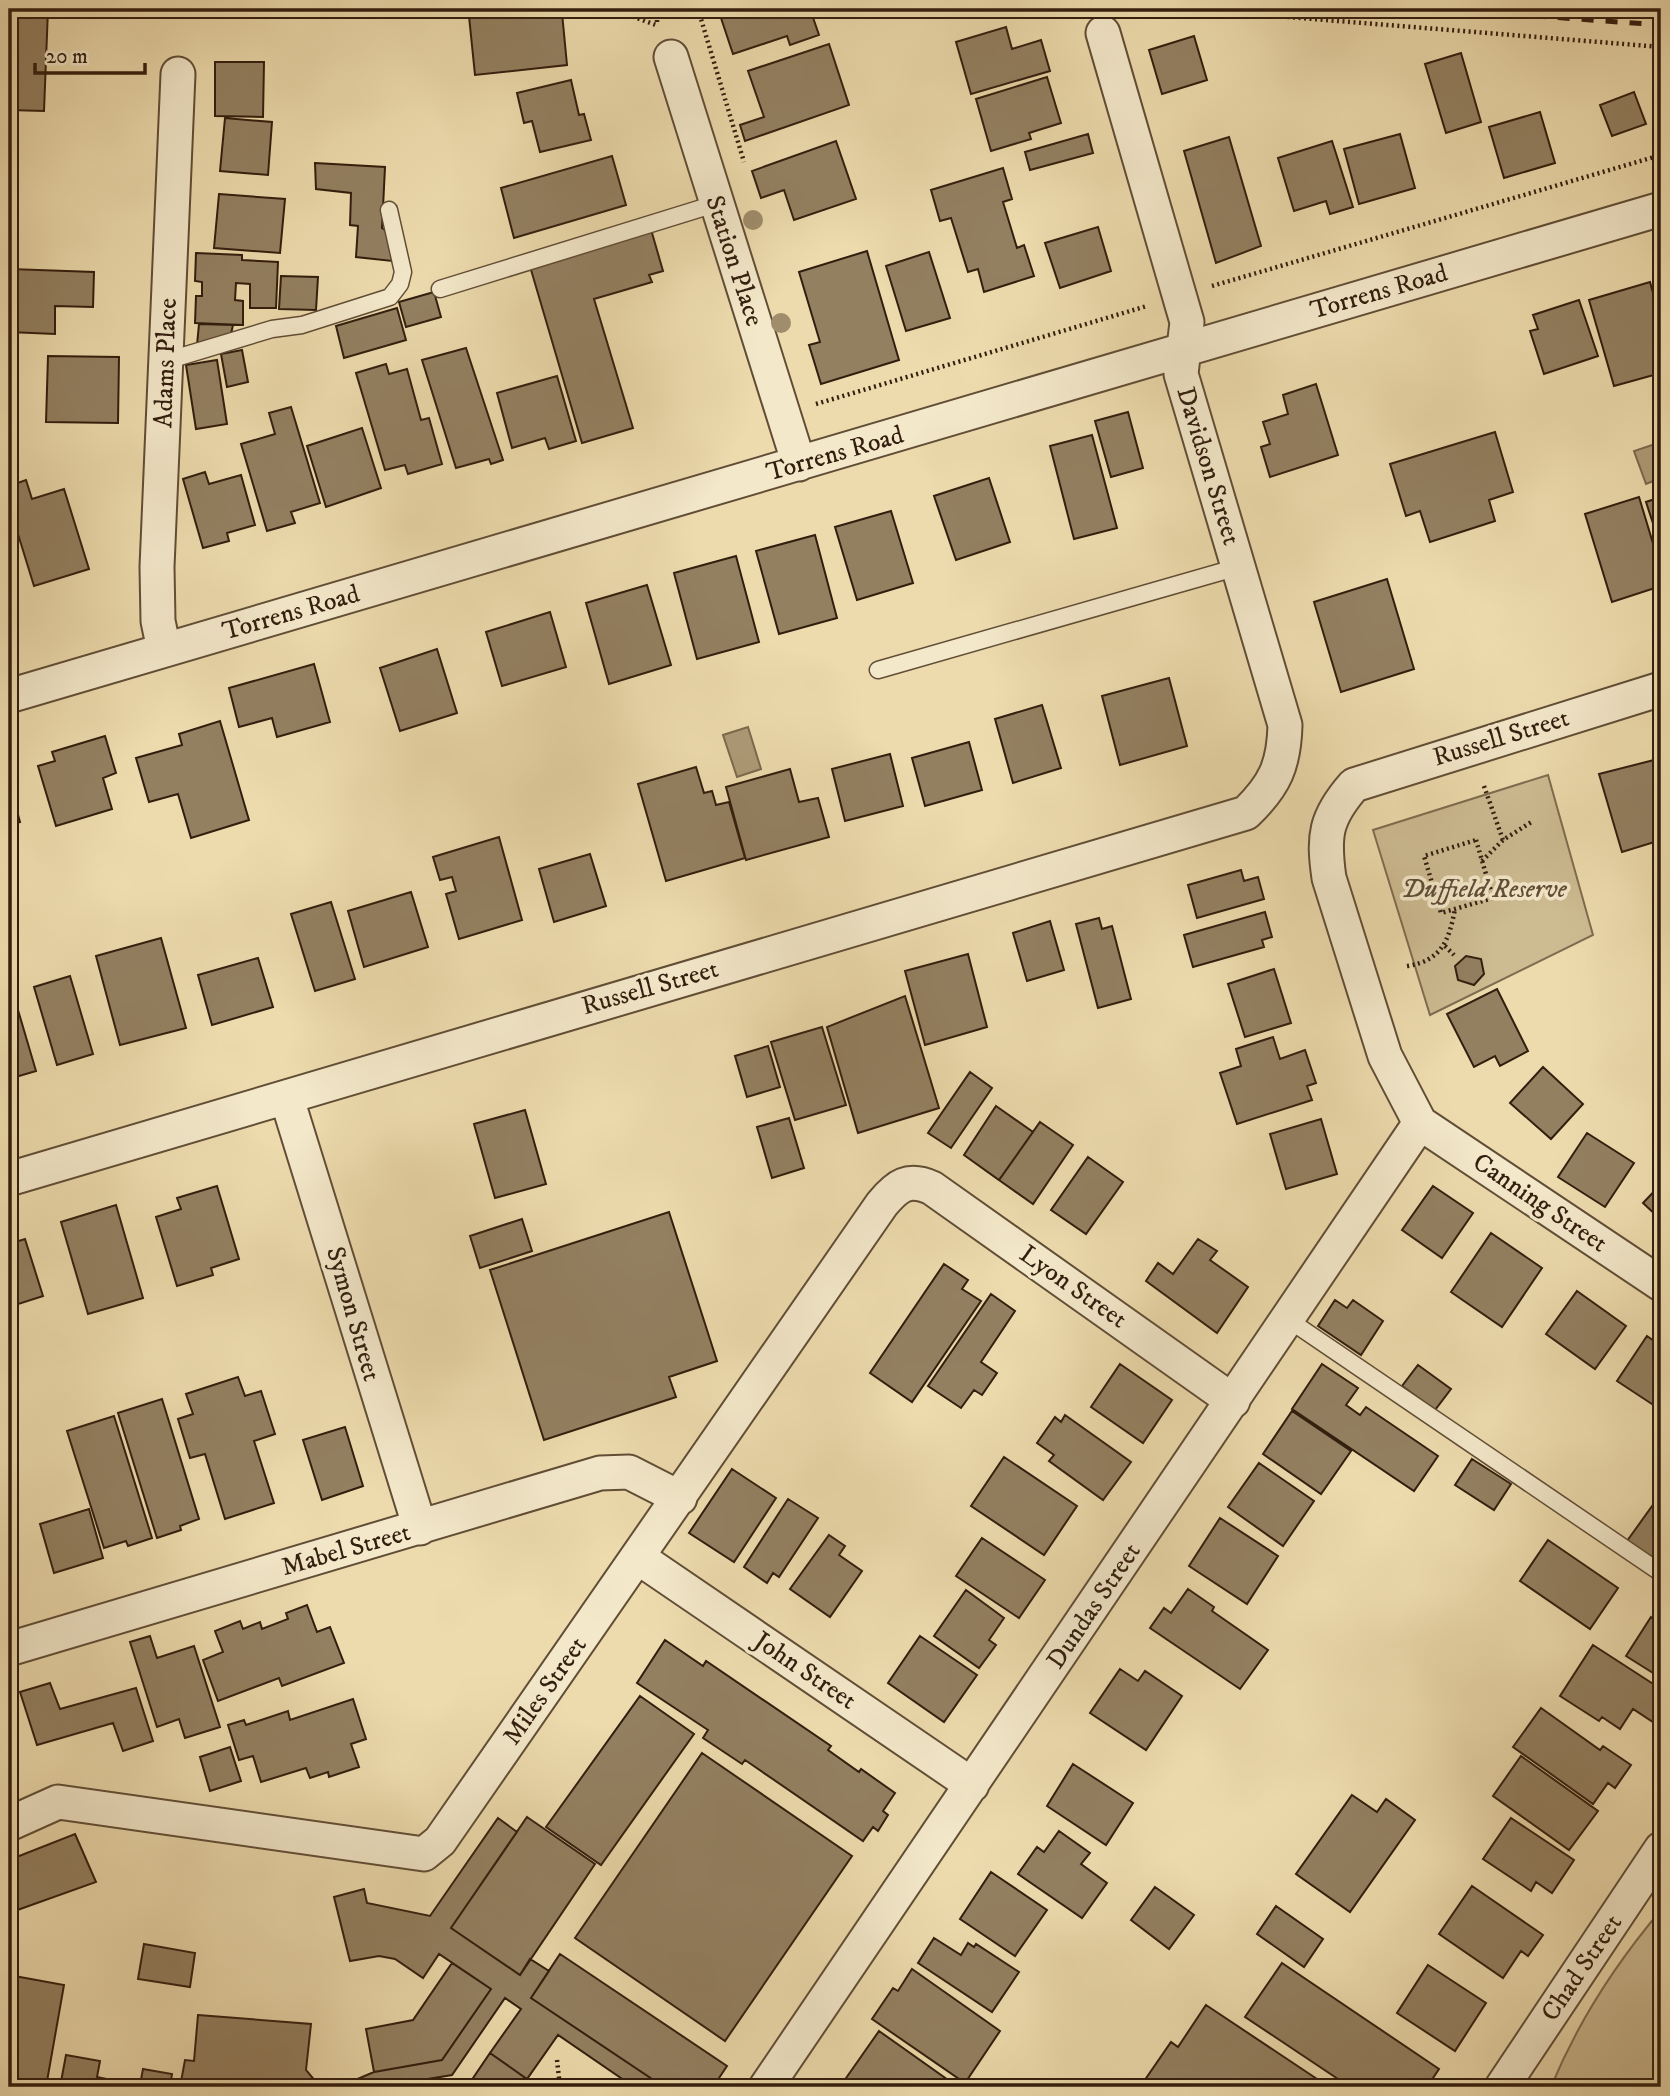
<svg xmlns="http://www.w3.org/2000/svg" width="1670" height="2096" font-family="'IM FELL DW Pica',serif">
<rect width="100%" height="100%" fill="#eddbad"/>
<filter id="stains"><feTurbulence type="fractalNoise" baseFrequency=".00286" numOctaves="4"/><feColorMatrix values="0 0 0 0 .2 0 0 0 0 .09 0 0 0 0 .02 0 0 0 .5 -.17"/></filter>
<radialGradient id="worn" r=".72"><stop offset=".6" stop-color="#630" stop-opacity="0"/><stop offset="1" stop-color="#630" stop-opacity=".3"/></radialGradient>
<path fill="#cdbb92" stroke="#806c50" stroke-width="2" d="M 1548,775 L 1593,935 L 1430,1015 L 1373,830 Z
M 1661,1910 L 1661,2087 L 1551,2087 C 1577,2024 1617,1962 1661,1910 Z"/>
<path fill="#ad9b77" stroke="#7c694d" stroke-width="2" d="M 1655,444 L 1661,460 L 1661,478 L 1646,484 L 1634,451 Z
M 748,727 L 761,769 L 737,777 L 723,735 Z"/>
<path fill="#938061" stroke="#321e0e" stroke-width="2" d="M 9,9 L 48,9 L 44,111 L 9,110 Z
M 526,9 L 528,18 L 562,13 L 567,65 L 475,75 L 469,16 Z
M 718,9 L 810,9 L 819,35 L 790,45 L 787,36 L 733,54 Z
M 1006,27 L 1012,49 L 1041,40 L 1050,71 L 971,94 L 956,42 Z
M 1194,36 L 1207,80 L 1162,94 L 1149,50 Z
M 829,44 L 849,105 L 745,141 L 740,125 L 764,117 L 748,71 Z
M 1461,53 L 1481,122 L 1446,133 L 1425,64 Z
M 215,62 L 264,62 L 263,117 L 215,116 Z
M 1655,69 L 1661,69 L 1661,90 Z
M 1047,77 L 1061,123 L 1029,133 L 1031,139 L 991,151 L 976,99 Z
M 571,80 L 579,115 L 584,114 L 591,140 L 540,152 L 532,121 L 524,123 L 517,93 Z
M 1634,92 L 1646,124 L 1612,136 L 1600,105 Z
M 1540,112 L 1555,163 L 1504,178 L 1489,127 Z
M 225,118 L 272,122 L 268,175 L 220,171 Z
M 1088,134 L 1093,153 L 1030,170 L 1025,152 Z
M 1400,134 L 1415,188 L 1359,204 L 1344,149 Z
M 1229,137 L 1261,246 L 1216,263 L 1184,151 Z
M 836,141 L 856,199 L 794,220 L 784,190 L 761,198 L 752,171 Z
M 1332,141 L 1353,207 L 1330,214 L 1326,201 L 1294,211 L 1278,158 Z
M 612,156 L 626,205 L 514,238 L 501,188 Z
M 315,163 L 385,167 L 382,228 L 391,234 L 392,261 L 356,257 L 358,226 L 350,225 L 351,193 L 316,189 Z
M 1003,168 L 1012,199 L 1003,202 L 1017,248 L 1024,245 L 1034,276 L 984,292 L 978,269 L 968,272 L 951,218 L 940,221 L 931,190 Z
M 219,194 L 285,199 L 280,253 L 214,248 Z
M 650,226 L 663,271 L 649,275 L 652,282 L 594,299 L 633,428 L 582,443 L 529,263 Z
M 1098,227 L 1111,271 L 1060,288 L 1045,243 Z
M 867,251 L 899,360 L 821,384 L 809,345 L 820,342 L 799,272 Z
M 929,252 L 950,318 L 906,331 L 886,266 Z
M 196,253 L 242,255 L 242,260 L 278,262 L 276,308 L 250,308 L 250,284 L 236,283 L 235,300 L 243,301 L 243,325 L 195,323 L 196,296 L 202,296 L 202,282 L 195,281 Z
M 10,269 L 94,272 L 93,307 L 55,306 L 55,334 L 9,332 Z
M 281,276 L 318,277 L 316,310 L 279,309 Z
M 1650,282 L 1661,322 L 1661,373 L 1614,386 L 1589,300 Z
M 434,292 L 441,317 L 406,327 L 399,302 Z
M 1579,300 L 1598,356 L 1544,374 L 1530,331 L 1538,329 L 1533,315 Z
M 397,308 L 406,340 L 344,358 L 336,326 Z
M 199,324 L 233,325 L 231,334 L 197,345 Z
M 466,348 L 503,460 L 491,464 L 489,459 L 456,468 L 422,360 Z
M 242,350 L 248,382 L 227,387 L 221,354 Z
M 48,356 L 119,357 L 118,423 L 46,422 Z
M 217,360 L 227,424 L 196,429 L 186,365 Z
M 386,364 L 389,374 L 407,369 L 421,420 L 429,418 L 442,464 L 408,474 L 405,465 L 385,470 L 356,373 Z
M 557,376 L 576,441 L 549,449 L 545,438 L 512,448 L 497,393 Z
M 1316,384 L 1338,455 L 1270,477 L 1261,447 L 1270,444 L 1263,422 L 1288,414 L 1283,395 Z
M 291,407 L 320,503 L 291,512 L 295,523 L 267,531 L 241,444 L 275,434 L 269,413 Z
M 1128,412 L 1143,468 L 1111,477 L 1095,421 Z
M 362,428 L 381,488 L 326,507 L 307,446 Z
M 1495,432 L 1513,492 L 1489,500 L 1495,521 L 1430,542 L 1420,511 L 1406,516 L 1390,464 Z
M 1092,435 L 1117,528 L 1074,539 L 1050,446 Z
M 205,472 L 209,484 L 241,475 L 255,525 L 227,533 L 229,541 L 203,548 L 183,479 Z
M 989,478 L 1010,542 L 956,560 L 934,496 Z
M 26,480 L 32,499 L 64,489 L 89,569 L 34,586 L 9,505 L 9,486 Z
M 1639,497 L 1661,570 L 1661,586 L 1612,602 L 1585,514 Z
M 1661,497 L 1661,548 L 1646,502 Z
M 891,511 L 913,583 L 857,600 L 835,527 Z
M 815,535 L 837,618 L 779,634 L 756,551 Z
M 736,556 L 759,642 L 697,659 L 674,573 Z
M 1387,579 L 1414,669 L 1341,692 L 1314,602 Z
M 647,585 L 671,665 L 609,684 L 586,603 Z
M 550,612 L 566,667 L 502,686 L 486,632 Z
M 437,649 L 457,713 L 400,731 L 380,668 Z
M 314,664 L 330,722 L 277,737 L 272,718 L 239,727 L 229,688 Z
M 1169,678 L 1187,746 L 1120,765 L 1102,696 Z
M 1042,705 L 1061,768 L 1013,783 L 995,719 Z
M 220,721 L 249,820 L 191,838 L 178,794 L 149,802 L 136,758 L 182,745 L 179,734 Z
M 105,736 L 116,773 L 103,778 L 112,809 L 56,826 L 38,766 L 55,761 L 52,752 Z
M 969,742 L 982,790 L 925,806 L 912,758 Z
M 890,754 L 903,806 L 845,821 L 832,769 Z
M 1661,758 L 1661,786 L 1654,760 Z
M 1654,760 L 1661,787 L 1661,840 L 1622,852 L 1599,774 Z
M 696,767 L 704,793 L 712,791 L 716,805 L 729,802 L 745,858 L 666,881 L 638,784 Z
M 790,769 L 799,802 L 818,798 L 829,837 L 746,860 L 726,787 Z
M 9,781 L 20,822 L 9,825 Z
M 499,837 L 522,920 L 459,939 L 446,894 L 456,891 L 452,877 L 440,880 L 433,857 Z
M 590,854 L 606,906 L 554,922 L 539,869 Z
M 1241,870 L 1244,881 L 1258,877 L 1264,899 L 1197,918 L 1188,885 Z
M 411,892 L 428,947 L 364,967 L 348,911 Z
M 331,902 L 355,979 L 315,991 L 291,914 Z
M 1265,912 L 1272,937 L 1262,940 L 1264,947 L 1193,967 L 1184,935 Z
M 1099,918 L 1102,929 L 1112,926 L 1131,999 L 1098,1008 L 1076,924 Z
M 1050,921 L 1064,970 L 1027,981 L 1013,933 Z
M 161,938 L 186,1028 L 120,1045 L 96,956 Z
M 968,954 L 987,1027 L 925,1045 L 905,971 Z
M 1466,956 L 1481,959 L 1484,974 L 1474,985 L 1458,980 L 1455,966 Z
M 258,958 L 273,1007 L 212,1025 L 198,975 Z
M 1274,969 L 1291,1023 L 1245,1037 L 1228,984 Z
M 70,976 L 93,1054 L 57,1065 L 34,987 Z
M 1497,989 L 1528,1051 L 1500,1066 L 1495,1056 L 1474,1067 L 1447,1014 Z
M 905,996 L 939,1108 L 858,1133 L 827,1027 Z
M 18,1010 L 36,1071 L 9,1079 L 9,1013 Z
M 822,1027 L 846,1105 L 795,1120 L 771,1042 Z
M 1273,1037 L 1280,1059 L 1305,1050 L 1316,1083 L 1307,1086 L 1312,1100 L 1237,1124 L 1220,1073 L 1241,1066 L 1236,1049 Z
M 768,1046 L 780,1087 L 747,1097 L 735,1056 Z
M 1543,1067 L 1583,1104 L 1551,1139 L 1510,1103 Z
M 970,1072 L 992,1088 L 951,1148 L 928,1133 Z
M 996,1106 L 1033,1132 L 999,1180 L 964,1155 Z
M 525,1110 L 546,1184 L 495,1198 L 474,1124 Z
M 789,1118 L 804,1168 L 772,1178 L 757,1127 Z
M 1321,1119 L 1337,1174 L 1286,1189 L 1270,1134 Z
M 1040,1122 L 1073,1145 L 1033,1204 L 999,1180 Z
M 1587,1133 L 1634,1163 L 1605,1207 L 1558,1177 Z
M 1088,1157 L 1123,1182 L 1086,1234 L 1051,1210 Z
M 1661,1184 L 1661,1220 L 1643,1203 Z
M 217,1186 L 239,1259 L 211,1268 L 213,1275 L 177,1286 L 156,1217 L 181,1209 L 177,1198 Z
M 1433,1186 L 1473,1213 L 1442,1258 L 1402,1230 Z
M 116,1205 L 143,1298 L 88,1314 L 61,1222 Z
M 669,1212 L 717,1361 L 669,1377 L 676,1397 L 544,1440 L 490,1270 Z
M 522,1219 L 532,1251 L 480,1268 L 470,1236 Z
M 1491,1233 L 1542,1268 L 1502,1327 L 1451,1292 Z
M 25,1239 L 43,1296 L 9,1307 L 9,1244 Z
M 1198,1239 L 1217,1251 L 1210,1260 L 1248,1287 L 1217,1333 L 1146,1281 L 1158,1263 L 1173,1274 Z
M 944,1264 L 968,1280 L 962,1289 L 981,1301 L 912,1402 L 870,1373 Z
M 1577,1291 L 1626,1326 L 1595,1369 L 1546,1334 Z
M 991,1294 L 1015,1311 L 981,1362 L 997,1373 L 982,1395 L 974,1390 L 961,1408 L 928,1386 Z
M 1335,1300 L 1347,1308 L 1353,1300 L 1383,1321 L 1361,1355 L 1318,1326 Z
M 1647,1336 L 1661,1346 L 1661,1410 L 1617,1381 Z
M 1120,1364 L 1172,1400 L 1143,1443 L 1091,1407 Z
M 1322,1364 L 1358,1388 L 1346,1405 L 1360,1415 L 1366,1407 L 1438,1456 L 1414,1491 L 1292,1409 Z
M 1418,1365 L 1451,1389 L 1435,1410 L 1402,1386 Z
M 238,1377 L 245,1396 L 261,1391 L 275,1434 L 254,1441 L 274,1503 L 225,1519 L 205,1454 L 190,1458 L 178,1419 L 193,1414 L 186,1394 Z
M 162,1399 L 199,1519 L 180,1526 L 181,1530 L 157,1538 L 118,1413 Z
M 1292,1411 L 1351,1451 L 1321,1494 L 1263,1454 Z
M 1065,1415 L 1131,1462 L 1103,1500 L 1049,1461 L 1054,1455 L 1037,1443 L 1055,1417 L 1061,1422 Z
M 114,1416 L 152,1538 L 128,1546 L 126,1541 L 104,1548 L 67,1431 Z
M 345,1427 L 363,1486 L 322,1500 L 303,1440 Z
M 1004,1457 L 1077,1506 L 1044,1555 L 971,1506 Z
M 1472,1459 L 1511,1484 L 1494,1510 L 1455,1485 Z
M 1259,1463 L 1314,1501 L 1283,1546 L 1228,1507 Z
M 732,1469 L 776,1498 L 734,1562 L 689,1533 Z
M 1660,1495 L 1661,1547 L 1653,1559 L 1627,1541 Z
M 788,1499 L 818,1518 L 779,1577 L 773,1573 L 767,1583 L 744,1567 Z
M 89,1509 L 103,1558 L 54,1573 L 40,1524 Z
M 1220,1518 L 1278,1556 L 1247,1604 L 1189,1566 Z
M 829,1535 L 845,1546 L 839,1555 L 862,1571 L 830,1617 L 790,1589 Z
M 982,1538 L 1045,1580 L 1019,1618 L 956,1576 Z
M 1548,1540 L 1618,1588 L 1590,1629 L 1520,1581 Z
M 1188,1589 L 1214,1607 L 1212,1611 L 1268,1650 L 1240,1689 L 1150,1628 L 1164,1608 L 1171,1613 Z
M 966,1590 L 1004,1618 L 989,1640 L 996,1645 L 979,1668 L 934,1636 Z
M 307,1605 L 317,1632 L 330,1627 L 344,1663 L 282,1686 L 279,1678 L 218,1701 L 203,1660 L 223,1652 L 215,1631 L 240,1621 L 243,1629 L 260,1622 L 262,1629 L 288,1619 L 286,1613 Z
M 1651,1617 L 1661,1624 L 1661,1678 L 1626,1656 Z
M 150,1636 L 157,1658 L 194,1646 L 220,1727 L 185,1738 L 179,1719 L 157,1727 L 130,1642 Z
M 920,1636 L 977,1675 L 944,1722 L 888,1683 Z
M 665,1640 L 703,1666 L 706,1661 L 831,1746 L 828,1750 L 859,1772 L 861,1769 L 895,1793 L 883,1811 L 888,1815 L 878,1831 L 873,1827 L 863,1841 L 745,1760 L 742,1764 L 703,1738 L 708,1730 L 637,1683 Z
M 1593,1645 L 1661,1689 L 1661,1716 L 1656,1724 L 1633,1709 L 1620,1729 L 1602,1717 L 1599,1721 L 1560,1696 Z
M 1120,1669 L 1138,1681 L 1145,1671 L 1182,1696 L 1146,1750 L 1090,1713 Z
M 50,1683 L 60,1709 L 136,1688 L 153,1741 L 123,1751 L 113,1723 L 37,1745 L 20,1692 Z
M 640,1696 L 694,1734 L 601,1865 L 546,1827 Z
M 353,1699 L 366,1739 L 351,1744 L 359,1767 L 329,1777 L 328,1772 L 310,1778 L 306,1768 L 261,1782 L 253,1756 L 239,1760 L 228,1725 L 244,1720 L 246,1725 L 288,1711 L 290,1720 Z
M 1541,1708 L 1600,1750 L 1603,1746 L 1631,1765 L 1615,1788 L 1608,1783 L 1593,1804 L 1513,1747 Z
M 230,1747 L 241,1781 L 210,1791 L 200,1757 Z
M 702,1753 L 852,1856 L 725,2041 L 575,1938 Z
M 1521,1756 L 1598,1811 L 1569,1850 L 1493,1796 Z
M 1073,1764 L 1133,1803 L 1106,1845 L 1047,1806 Z
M 1352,1795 L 1377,1812 L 1386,1799 L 1415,1820 L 1350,1912 L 1296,1874 Z
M 527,1817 L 595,1864 L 520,1975 L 451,1928 Z
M 498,1818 L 517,1832 L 451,1928 L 520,1975 L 530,1959 L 549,1971 L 531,1998 L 664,2087 L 634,2087 L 558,2035 L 527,2079 L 490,2053 L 521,2009 L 505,1998 L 452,2075 L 379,2087 L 348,2087 L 348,2083 L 374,2072 L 442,2060 L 491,1989 L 439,1954 L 423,1978 L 395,1959 L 379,1956 L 350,1961 L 334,1897 L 364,1889 L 367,1903 L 430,1916 Z
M 1511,1818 L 1574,1860 L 1552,1893 L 1536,1882 L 1531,1891 L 1483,1859 Z
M 1059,1831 L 1090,1853 L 1081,1864 L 1107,1883 L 1082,1918 L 1018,1874 L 1037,1847 L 1044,1852 Z
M 75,1834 L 96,1882 L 9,1913 L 9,1860 Z
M 991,1872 L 1047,1910 L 1015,1956 L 960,1919 Z
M 1472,1886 L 1543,1935 L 1528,1956 L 1521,1951 L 1503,1978 L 1439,1934 Z
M 1155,1887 L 1194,1915 L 1169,1949 L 1131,1920 Z
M 1276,1906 L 1323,1939 L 1304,1967 L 1257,1934 Z
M 934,1938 L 961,1955 L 968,1943 L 974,1947 L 976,1944 L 1019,1972 L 992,2012 L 918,1963 Z
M 144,1944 L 195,1953 L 190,1987 L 138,1979 Z
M 560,1954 L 727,2066 L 713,2087 L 664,2087 L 531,1998 Z
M 452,1963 L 491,1989 L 442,2060 L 374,2072 L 366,2029 L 413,2020 Z
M 1282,1963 L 1439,2069 L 1427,2087 L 1350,2087 L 1245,2017 Z
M 1428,1965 L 1486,2003 L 1455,2051 L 1397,2013 Z
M 912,1969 L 1000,2031 L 965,2083 L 872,2019 L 893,1988 L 898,1991 Z
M 9,1975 L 64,1985 L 46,2087 L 9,2087 Z
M 1206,2005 L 1329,2087 L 1140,2087 L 1171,2042 L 1178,2047 Z
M 198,2015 L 311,2024 L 306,2070 L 316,2082 L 348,2083 L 348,2087 L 180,2087 L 185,2060 L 194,2061 Z
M 879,2031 L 958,2087 L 853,2087 L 844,2081 Z
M 490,2053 L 527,2079 L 537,2087 L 467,2087 Z
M 66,2055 L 100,2061 L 97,2077 L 116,2081 L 114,2087 L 60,2087 Z
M 143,2069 L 172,2074 L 170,2087 L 119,2087 L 120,2081 L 140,2085 Z"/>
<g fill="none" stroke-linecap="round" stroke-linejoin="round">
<g stroke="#614d36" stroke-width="19">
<path id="service" d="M 440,289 L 715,204
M 166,361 L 272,329 L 302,325 L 390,297 L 400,284 L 403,272 L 389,210
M 878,670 L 1238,567
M 1289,1320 L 1661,1573"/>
</g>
<g stroke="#614d36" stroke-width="37">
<path id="minor" d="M 671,57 L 799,464
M 164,650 L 158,621 L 157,567 L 178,74
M 1661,689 L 1354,785 C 1325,818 1323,836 1329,878 L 1385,1056 L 1420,1123 L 1661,1284
M 9,696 L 1661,209
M 287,1099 L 420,1528
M 9,1179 L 1246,813 C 1275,785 1284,765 1285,725 L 1181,374 L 1187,322 L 1103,33
M 639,1558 L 972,1785
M 9,1649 L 600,1473 L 629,1472 L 680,1498
M 9,1824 L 58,1802 L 424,1854 L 440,1841 L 882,1204 C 897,1186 908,1177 932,1188 L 1233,1401
M 766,2087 L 1420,1123
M 1502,2087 L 1661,1849"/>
</g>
<path stroke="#321e0e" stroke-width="4.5" stroke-dasharray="2 3.5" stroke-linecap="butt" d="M 612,9 L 656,25
M 657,9 L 657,25
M 698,9 L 744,162
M 1189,9 L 1661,47
M 1212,286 L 1661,155
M 816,404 L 1147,306
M 1484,786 L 1503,840
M 1476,840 L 1493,898 L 1441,913 L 1424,856 Z
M 1482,861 L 1503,840 L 1533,821
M 1445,946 L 1454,955
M 1407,966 C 1441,961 1449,941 1455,909
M 557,2060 L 560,2087"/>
<use href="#service" stroke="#f3e8ca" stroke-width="16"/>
<use href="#minor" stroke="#f3e8ca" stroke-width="33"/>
<path stroke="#321e0e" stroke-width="5" stroke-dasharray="12 12" stroke-linecap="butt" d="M 1438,9 L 1661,25"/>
</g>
<g fill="#9f8d6c">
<circle cx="753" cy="220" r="10"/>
<circle cx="781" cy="323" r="10"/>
</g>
<g text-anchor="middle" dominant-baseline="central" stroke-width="7" stroke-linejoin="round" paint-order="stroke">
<g font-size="26" fill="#321e0e" stroke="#f3e8ca">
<text transform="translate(734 261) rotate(72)">Station Place</text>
<text transform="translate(1379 292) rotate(-16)">Torrens Road</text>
<text transform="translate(166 363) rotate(-88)">Adams Place</text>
<text transform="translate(835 454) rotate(-16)">Torrens Road</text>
<text transform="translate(1208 466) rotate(73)">Davidson Street</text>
<text transform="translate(291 613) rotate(-16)">Torrens Road</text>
<text transform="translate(1501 738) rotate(-17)">Russell Street</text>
<text transform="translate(650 988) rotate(-16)">Russell Street</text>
<text transform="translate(1540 1203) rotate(34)">Canning Street</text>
<text transform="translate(1073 1287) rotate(35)">Lyon Street</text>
<text transform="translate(353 1314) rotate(74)">Symon Street</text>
<text transform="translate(346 1550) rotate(-16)">Mabel Street</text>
<text transform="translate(1094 1606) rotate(-56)">Dundas Street</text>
<text transform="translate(805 1671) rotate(34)">John Street</text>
<text transform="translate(545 1691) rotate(-55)">Miles Street</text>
<text transform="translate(1582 1968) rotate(-56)">Chad Street</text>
</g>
<g font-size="26" font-style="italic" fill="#604d36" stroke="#f3e8ca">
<text x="1484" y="889">Duffield Reserve</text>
</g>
</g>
<rect width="1670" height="2096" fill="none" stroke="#eddbad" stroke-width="35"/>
<rect x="10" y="10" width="1649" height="2075" fill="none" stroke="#321e0e" stroke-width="3.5"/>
<rect x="18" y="18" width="1635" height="2061" fill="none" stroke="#321e0e" stroke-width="2"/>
<path d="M35 63v10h110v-10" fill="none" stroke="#321e0e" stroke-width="3.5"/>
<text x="46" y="63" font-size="21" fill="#321e0e" stroke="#f3e8ca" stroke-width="5" paint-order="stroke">20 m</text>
<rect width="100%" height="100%" filter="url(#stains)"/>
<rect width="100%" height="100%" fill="url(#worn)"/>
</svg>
